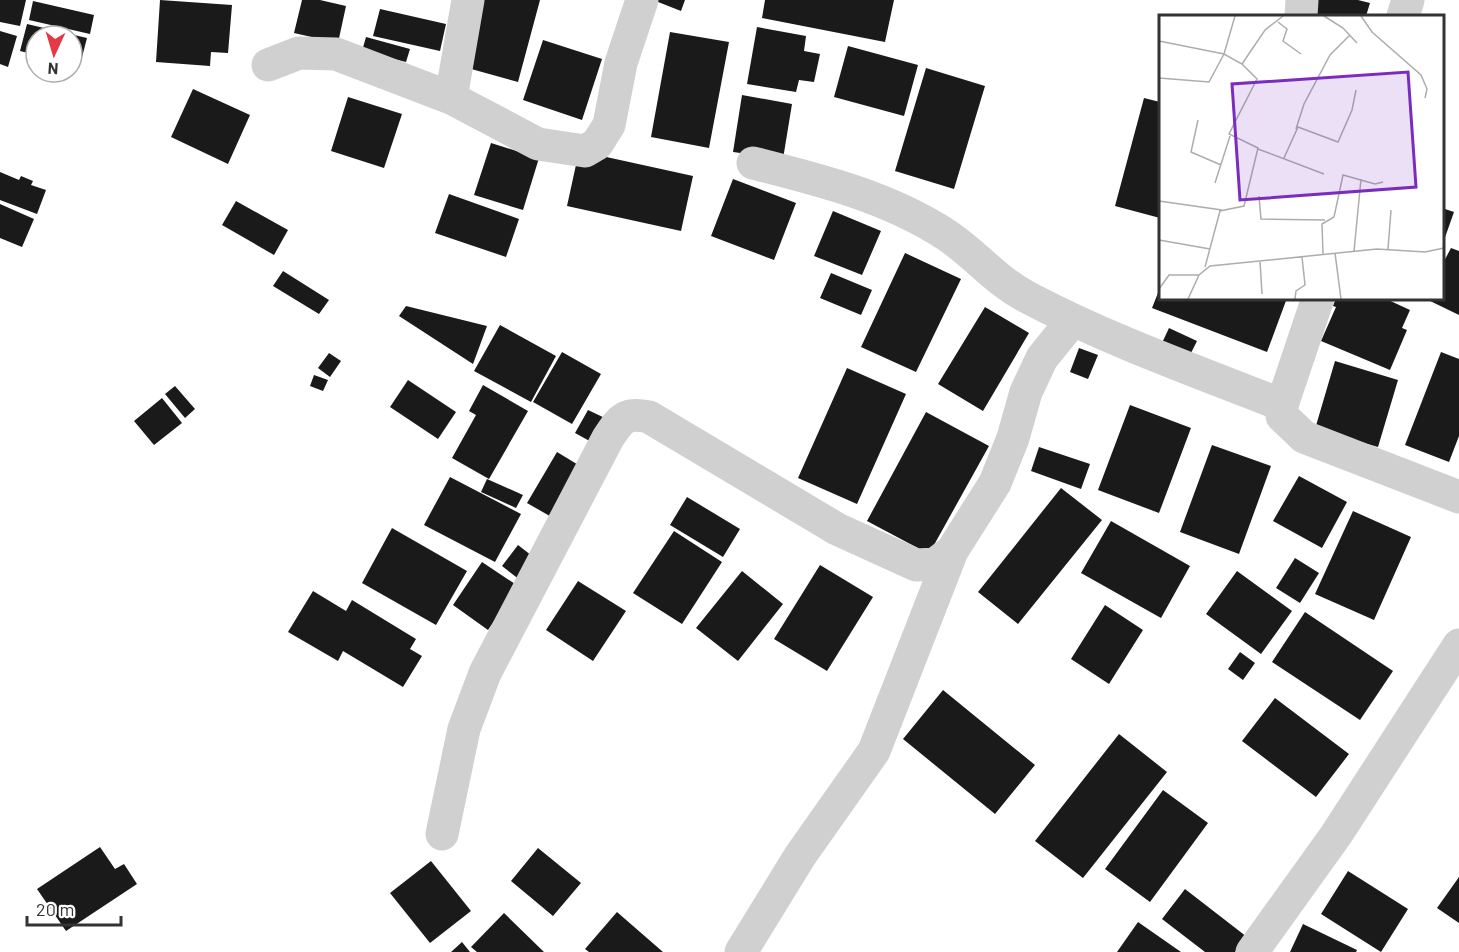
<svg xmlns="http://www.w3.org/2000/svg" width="1459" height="952" font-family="Barlow,sans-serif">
<rect width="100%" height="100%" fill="#fff"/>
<path fill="#1a1a1a" d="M 0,0 L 26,0 L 20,26 L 0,22 Z
M 160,0 L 232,5 L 228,53 L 211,52 L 210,66 L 156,62 Z
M 302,0 L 320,0 L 346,6 L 338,43 L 294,33 Z
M 483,0 L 540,0 L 518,82 L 464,67 Z
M 653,0 L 685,0 L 681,11 Z
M 765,0 L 894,0 L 885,42 L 762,18 Z
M 1310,0 L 1358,0 L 1370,3 L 1366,16 L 1305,16 Z
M 33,1 L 94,15 L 90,34 L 29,20 Z
M 380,9 L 446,24 L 440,51 L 373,36 Z
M 27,24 L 87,38 L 80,65 L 72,63 L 72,36 L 36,36 L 36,55 L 20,51 Z
M 757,27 L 806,36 L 804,51 L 820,54 L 814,82 L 799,80 L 796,92 L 747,84 Z
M 0,31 L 17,36 L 8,67 L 0,64 Z
M 670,32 L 729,42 L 709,148 L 651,137 Z
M 366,37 L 410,49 L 406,62 L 362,51 Z
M 543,40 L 602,59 L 582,120 L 523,100 Z
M 848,46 L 918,65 L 904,116 L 834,97 Z
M 926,68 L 985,86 L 954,189 L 895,171 Z
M 193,89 L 250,115 L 228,164 L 171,137 Z
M 742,95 L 792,104 L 783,159 L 733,152 Z
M 348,97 L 402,114 L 384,168 L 331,151 Z
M 1144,98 L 1160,102 L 1160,218 L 1115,206 Z
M 491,143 L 539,158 L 523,210 L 474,195 Z
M 579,151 L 693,176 L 681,231 L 567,206 Z
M 0,172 L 19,180 L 21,176 L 33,181 L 31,185 L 46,190 L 37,214 L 0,200 Z
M 733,179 L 796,203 L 774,260 L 711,236 Z
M 449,194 L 519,219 L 506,257 L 435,233 Z
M 236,201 L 288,230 L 274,255 L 222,225 Z
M 0,204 L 34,219 L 22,247 L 0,238 Z
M 1442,208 L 1454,212 L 1443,243 L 1442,243 Z
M 833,211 L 881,231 L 862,275 L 814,256 Z
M 1451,248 L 1459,251 L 1459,315 L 1424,298 L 1442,298 L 1442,265 Z
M 905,253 L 961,279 L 916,372 L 861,347 Z
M 283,271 L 329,300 L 319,314 L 273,286 Z
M 831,273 L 872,290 L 861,315 L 820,298 Z
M 1160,288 L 1160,298 L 1287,298 L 1267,352 L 1152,308 Z
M 1336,298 L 1384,298 L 1410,310 L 1402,328 L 1407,330 L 1390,370 L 1321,341 L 1336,307 L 1333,306 Z
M 406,306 L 487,326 L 473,364 L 399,316 Z
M 985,307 L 1029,333 L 983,411 L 938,384 Z
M 500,325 L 556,356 L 531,402 L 474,371 Z
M 1169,328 L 1197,341 L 1190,355 L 1162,343 Z
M 1079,348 L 1098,355 L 1088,379 L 1070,372 Z
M 562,352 L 601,374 L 572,424 L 533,402 Z
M 1441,352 L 1459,359 L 1459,436 L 1449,462 L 1405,445 Z
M 329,353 L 341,361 L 330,377 L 318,368 Z
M 1335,361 L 1398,380 L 1378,447 L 1315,429 Z
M 847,368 L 906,394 L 857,504 L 798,478 Z
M 314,375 L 328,380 L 323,391 L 310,386 Z
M 408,380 L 456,412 L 438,439 L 390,407 Z
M 483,385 L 528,411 L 489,479 L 452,458 L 476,415 L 469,411 Z
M 175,386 L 195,409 L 185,418 L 165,394 Z
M 162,398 L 182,423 L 154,445 L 134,421 Z
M 1130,405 L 1191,428 L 1159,513 L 1098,490 Z
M 588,410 L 607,419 L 595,444 L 575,433 Z
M 926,412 L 989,446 L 929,554 L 867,521 Z
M 1212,445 L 1271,466 L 1239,554 L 1180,532 Z
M 1039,447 L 1090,464 L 1081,489 L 1031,471 Z
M 557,452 L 585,469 L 555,519 L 527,503 Z
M 1299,476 L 1347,502 L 1322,548 L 1273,521 Z
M 450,477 L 521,514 L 495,562 L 424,525 Z
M 487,479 L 523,495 L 516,508 L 481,492 Z
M 1061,488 L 1102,520 L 1018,624 L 978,592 Z
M 687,497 L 740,529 L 723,557 L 670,525 Z
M 1353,511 L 1411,537 L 1374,620 L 1315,594 Z
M 1111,521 L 1190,566 L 1161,618 L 1081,573 Z
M 392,528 L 467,571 L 436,625 L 362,583 Z
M 674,531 L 722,562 L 682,624 L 633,593 Z
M 518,545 L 536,559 L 520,580 L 502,566 Z
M 1295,558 L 1319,573 L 1300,603 L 1276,588 Z
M 482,562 L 518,586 L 488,630 L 453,605 Z
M 820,565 L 873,597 L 827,671 L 774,639 Z
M 742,571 L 783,604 L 738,661 L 696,628 Z
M 1237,571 L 1292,611 L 1261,654 L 1206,614 Z
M 578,581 L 626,611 L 593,661 L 546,630 Z
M 313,591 L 346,611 L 352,600 L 416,639 L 410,649 L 422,656 L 403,687 L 343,651 L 338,661 L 288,632 Z
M 1105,605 L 1143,630 L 1109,684 L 1071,659 Z
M 1305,612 L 1393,671 L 1360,720 L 1272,662 Z
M 1240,652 L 1255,663 L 1243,680 L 1228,669 Z
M 943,690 L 1035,765 L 995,814 L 903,739 Z
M 1275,698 L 1349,754 L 1316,797 L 1242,741 Z
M 1119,734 L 1167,772 L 1083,878 L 1035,841 Z
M 1163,790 L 1208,823 L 1150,902 L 1105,869 Z
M 100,847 L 115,869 L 124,864 L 137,884 L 66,931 L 37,889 Z
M 538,848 L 581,883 L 553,916 L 511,881 Z
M 431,861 L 471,911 L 430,943 L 390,893 Z
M 1348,871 L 1408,909 L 1381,952 L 1321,914 Z
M 1459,877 L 1459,923 L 1437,908 Z
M 1185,889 L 1247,937 L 1235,952 L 1205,952 L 1162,919 Z
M 617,912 L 663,952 L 589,952 L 585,949 Z
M 504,913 L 544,952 L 477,952 L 471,947 Z
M 1138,922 L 1181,952 L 1117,952 Z
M 1303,924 L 1357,950 L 1356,952 L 1290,952 Z
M 462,942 L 470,952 L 451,952 Z"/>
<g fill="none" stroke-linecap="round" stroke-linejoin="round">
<path stroke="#d0d0d0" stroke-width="33" d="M 1301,16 L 1302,0
M 1403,16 L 1408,0
M 268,65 L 299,53 L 336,54 L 451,98 L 538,144 L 585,151 L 597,144 L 609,125 L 621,63 L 642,0
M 451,98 L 468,0
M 753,163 C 820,180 889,197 948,236 C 976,255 995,280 1027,297 C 1108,340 1196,371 1282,405
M 1318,298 L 1282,405 L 1282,416 L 1304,437 L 1459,497
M 442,834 L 464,729 L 485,673 L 608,438 C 621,419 624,412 649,417 L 837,529 L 916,565 L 935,564 L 952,551 L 995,483 L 1013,438 L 1026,392 L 1042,358 L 1072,321
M 741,952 L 800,856 L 874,751 L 952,551
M 1252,952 L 1336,835 L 1459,645"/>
</g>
<g transform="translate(1159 15)">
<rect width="285" height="285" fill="#fff"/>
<path fill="none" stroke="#adadad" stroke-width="1.5" d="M 165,1 L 184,13 L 198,28M 202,1 L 213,17 L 262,60 L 268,74 L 266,83M 119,7 L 128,14 L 124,26 L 142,39M 0,26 L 65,39 L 83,49 L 98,64 L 70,119 L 99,133 L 85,191 L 61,196 L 46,252M 83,49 L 106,15 L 124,1M 0,63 L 50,67 L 65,39 L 76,1M 39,105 L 32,137 L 62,150M 137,114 L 145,89 L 171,40 L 191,20M 99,134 L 165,159M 125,143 L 139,112 L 179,127 L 193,95 L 197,75M 56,168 L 71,121M 100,181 L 102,204 L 166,205M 0,186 L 63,195M 0,225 L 51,234M 229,234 L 232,195M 195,236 L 202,164M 176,238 L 182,284M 164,239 L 163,209 L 175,202 L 184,160 L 216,169 L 224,167M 101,246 L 103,279M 0,274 L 10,260 L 40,260M 29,284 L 40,260 L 51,251 L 218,234 L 266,237 L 285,233M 136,284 L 137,276 L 146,270 L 143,242"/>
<path fill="#7b2cbf" fill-opacity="0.15" stroke="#7b2cbf" stroke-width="3" d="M 249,57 L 257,172 L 81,185 L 73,69 Z"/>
<rect width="285" height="285" fill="none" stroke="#333" stroke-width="3"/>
</g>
<g transform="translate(54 54) rotate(184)"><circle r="28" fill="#ffffff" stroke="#adadad" stroke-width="1.5"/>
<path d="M0-4.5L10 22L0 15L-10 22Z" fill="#e63946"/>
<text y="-9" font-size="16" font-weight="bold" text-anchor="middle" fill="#333333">N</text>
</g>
<path d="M27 916v9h94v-9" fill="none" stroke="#333333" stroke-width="3"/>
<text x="36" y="916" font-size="18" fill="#333333" stroke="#ffffff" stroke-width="4.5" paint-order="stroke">20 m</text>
</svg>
